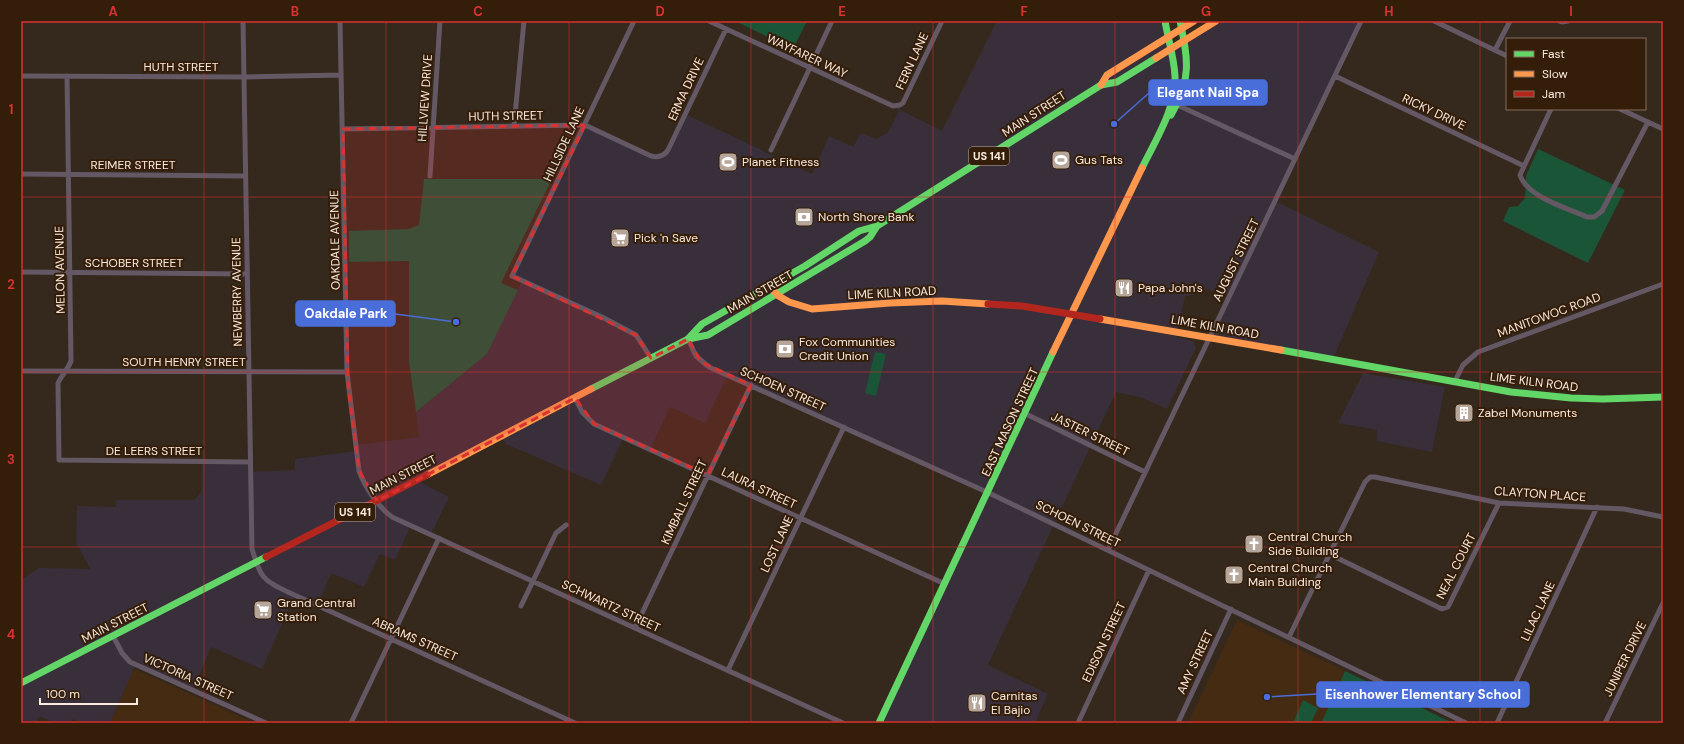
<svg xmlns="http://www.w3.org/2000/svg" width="1684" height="744" font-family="'DM Sans',sans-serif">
<rect width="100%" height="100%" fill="#35281d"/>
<path fill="#392f3a" d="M 997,21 L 1165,21 L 1171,49 L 1216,21 L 1361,21 L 1275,201 L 1379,252 L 1333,359 L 1210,337 L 1229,296 L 1207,289 L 1189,296 L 1185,296 L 1176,337 L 1193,341 L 1196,348 L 1167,409 L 1143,398 L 1116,392 L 988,665 L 1048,694 L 1035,723 L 879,723 L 988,493 L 728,375 L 705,423 L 670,407 L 650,449 L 624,437 L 601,485 L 506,444 L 502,437 L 418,481 L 449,497 L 431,534 L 411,525 L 395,560 L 380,554 L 364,587 L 331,573 L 318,606 L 295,595 L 262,669 L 211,647 L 193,690 L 136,665 L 110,723 L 82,723 L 73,719 L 71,723 L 56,723 L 39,716 L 36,723 L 21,723 L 21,580 L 39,568 L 90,569 L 76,542 L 77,506 L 116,507 L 116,500 L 194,500 L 202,491 L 202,461 L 250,462 L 251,472 L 295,470 L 295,459 L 356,451 L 356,445 L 419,437 L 416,412 L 487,354 L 522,281 L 512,276 L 585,125 L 651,156 L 664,154 L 685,114 L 812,174 L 829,136 L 853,147 L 861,133 L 876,139 L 888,132 L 898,113 L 897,106 L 902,111 L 942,131 Z
M 1363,373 L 1445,387 L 1432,452 L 1377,441 L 1377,430 L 1338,423 Z"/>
<path fill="#462b13" d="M 1237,620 L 1345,671 L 1321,723 L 1188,723 Z
M 134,669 L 254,723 L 110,723 Z"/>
<path fill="#1a5538" d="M 735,21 L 807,21 L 793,49 Z
M 1538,149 L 1625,190 L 1588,263 L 1503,221 L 1509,207 L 1518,206 L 1525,198 L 1526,176 Z
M 424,179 L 552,179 L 501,283 L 518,290 L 487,354 L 416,412 L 409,362 L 409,261 L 349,262 L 349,231 L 409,229 L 419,225 Z
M 875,352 L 886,354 L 876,396 L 865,393 Z
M 1345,671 L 1453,723 L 1321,723 Z
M 1303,700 L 1318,708 L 1311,723 L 1293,723 Z"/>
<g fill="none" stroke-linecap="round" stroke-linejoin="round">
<path stroke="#645864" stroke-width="5" d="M 243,21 L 252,549 C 261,578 262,580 290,593 L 575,723
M 340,21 L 347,372 L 359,471 C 365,487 378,507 392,517 L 843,723
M 634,21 L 512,276 L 604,318 L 636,335 L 651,358
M 709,21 L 893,106 L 900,105 L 903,103 L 942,21
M 1434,21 L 1507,56
M 1559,21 L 1562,22 L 1568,21
M 1495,50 L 1510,21
M 21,76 L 244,77 L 341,75
M 67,76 L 71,361 C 68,369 62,375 58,383 L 59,460 L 250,462
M 1335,76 L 1524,166
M 1175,104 L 1295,159
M 1551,109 L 1520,175 C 1527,197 1567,208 1587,217 L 1594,217 L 1602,211 L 1648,122
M 1620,109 L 1663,129
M 514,126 L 524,21
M 343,129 L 585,125 L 651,156 C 659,158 664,156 668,150 L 726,29
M 771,150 L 832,21
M 21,174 L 245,176
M 430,176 L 440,21
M 21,272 L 247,274
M 688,339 L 696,356 L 709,367 L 989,493 L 1466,723
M 21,371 L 347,372
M 1455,381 L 1463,365 L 1478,352 L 1663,284
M 575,398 L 582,412 L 594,424 L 945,584
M 1026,414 L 1145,472
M 1108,550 L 1361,21
M 1329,554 L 1442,609 L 1448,607 L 1499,503
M 521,606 L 556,533 L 566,525
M 635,628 L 751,385
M 113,636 L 122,653 L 130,662 L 266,723
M 1289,637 L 1365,482 L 1370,477 L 1375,477 L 1499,503 L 1624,509 L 1663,517
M 728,670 L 844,427
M 351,723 L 439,538
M 1078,723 L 1149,570
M 1178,723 L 1231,609
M 1497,723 L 1597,507
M 1605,723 L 1663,603"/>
<path stroke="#63d668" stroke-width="7" d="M 1171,115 C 1192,79 1188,60 1180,21
M 1142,168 C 1156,139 1176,109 1175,76 C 1174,57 1168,39 1165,21
M 688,339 L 702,324 L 805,266 L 859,231 L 877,226 L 1101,85 L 1117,82 L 1156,58
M 1281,350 L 1511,392 L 1571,398 L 1603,399 L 1663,397
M 591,389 L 688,339 L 708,335 L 865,241 L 870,237 L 877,226
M 21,683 L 266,557
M 879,723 L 1053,352"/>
<path stroke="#ff974d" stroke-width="7" d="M 1156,58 L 1216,21
M 1101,85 L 1107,75 L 1194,21
M 770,285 L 777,295 L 789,302 L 812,309 L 890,303 L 942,301 L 988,304
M 1100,319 L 1281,350
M 1053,352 L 1142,168
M 427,475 L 591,389"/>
<path stroke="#b3261e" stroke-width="7" d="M 988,304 L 1022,306 L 1100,319
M 266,557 L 427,475"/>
</g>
<path fill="#d83231" fill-opacity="0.2" stroke="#d83231" stroke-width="3" stroke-dasharray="8 5" stroke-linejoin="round" d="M 585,125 L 512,276 L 636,335 L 651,358 L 688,339 L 701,362 L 751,385 L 708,475 L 594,424 L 575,398 L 377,501 L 359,471 L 348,386 L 343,129 Z"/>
<path fill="none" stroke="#d83231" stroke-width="1" stroke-opacity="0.55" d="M 204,21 L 204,723M 386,21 L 386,723M 569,21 L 569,723M 751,21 L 751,723M 933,21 L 933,723M 1115,21 L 1115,723M 1298,21 L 1298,723M 1480,21 L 1480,723M 21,197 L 1663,197M 21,372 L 1663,372M 21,547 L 1663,547"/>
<defs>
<g id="stadium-square" transform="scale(1)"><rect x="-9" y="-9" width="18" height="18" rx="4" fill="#b6a69a" stroke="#341d09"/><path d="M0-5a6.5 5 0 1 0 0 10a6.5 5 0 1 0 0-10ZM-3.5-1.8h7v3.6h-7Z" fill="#fff"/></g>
<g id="bank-square" transform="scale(1)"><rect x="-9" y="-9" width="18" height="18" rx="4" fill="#b6a69a" stroke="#341d09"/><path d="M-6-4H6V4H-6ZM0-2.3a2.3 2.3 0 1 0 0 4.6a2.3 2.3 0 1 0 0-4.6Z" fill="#fff"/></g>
<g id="supermarket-square" transform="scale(1)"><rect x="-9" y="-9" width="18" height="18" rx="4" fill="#b6a69a" stroke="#341d09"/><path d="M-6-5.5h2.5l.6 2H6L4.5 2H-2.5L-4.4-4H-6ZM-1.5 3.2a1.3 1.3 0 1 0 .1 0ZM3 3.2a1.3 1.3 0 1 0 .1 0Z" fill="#fff"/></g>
<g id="restaurant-square" transform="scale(1)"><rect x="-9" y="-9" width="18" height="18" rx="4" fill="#b6a69a" stroke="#341d09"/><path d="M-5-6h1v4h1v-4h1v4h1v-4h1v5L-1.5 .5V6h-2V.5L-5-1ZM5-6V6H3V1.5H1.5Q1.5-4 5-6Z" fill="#fff"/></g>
<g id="building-square" transform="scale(1)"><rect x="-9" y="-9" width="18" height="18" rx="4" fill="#b6a69a" stroke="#341d09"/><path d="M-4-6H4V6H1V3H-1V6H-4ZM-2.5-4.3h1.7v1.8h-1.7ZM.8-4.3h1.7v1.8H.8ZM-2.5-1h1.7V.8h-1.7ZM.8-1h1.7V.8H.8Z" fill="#fff"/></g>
<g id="church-square" transform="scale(1)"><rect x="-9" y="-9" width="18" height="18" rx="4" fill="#b6a69a" stroke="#341d09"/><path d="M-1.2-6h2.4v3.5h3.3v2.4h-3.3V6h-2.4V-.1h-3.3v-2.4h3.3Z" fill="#fff"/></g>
</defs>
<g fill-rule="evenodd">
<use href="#stadium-square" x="1061" y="160"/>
<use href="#stadium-square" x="728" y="162"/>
<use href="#bank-square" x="804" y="217"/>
<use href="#supermarket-square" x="620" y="238"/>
<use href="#restaurant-square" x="1124" y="288"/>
<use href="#bank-square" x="785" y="349"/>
<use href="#building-square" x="1464" y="413"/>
<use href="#church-square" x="1254" y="544"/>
<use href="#church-square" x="1234" y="575"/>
<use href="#supermarket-square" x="263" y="610"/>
<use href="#restaurant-square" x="977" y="703"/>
</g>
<g text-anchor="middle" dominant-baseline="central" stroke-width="4" stroke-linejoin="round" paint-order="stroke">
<g fill="#341d09" stroke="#bfac9e" stroke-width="1">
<rect x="969" y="147" width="40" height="18" rx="3"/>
<rect x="335" y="503" width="40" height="18" rx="3"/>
</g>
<g font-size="11" font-weight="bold" fill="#fbeade">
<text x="989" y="156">US 141</text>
<text x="355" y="512">US 141</text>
</g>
<g font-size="12" fill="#fbeade" stroke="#341d09">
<text transform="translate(807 56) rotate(25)">WAYFARER WAY</text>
<text transform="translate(912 61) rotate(-65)">FERN LANE</text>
<text x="181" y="67">HUTH STREET</text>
<text transform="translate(686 89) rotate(-65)">ERMA DRIVE</text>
<text transform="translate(425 98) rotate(-86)">HILLVIEW DRIVE</text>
<text transform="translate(1434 112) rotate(25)">RICKY DRIVE</text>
<text transform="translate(1034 114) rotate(-33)">MAIN STREET</text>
<text transform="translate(506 116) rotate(-1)">HUTH STREET</text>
<text transform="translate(564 144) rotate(-65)">HILLSIDE LANE</text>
<text x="133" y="165">REIMER STREET</text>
<text transform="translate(335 240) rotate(-91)">OAKDALE AVENUE</text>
<text transform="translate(1236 260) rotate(-64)">AUGUST STREET</text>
<text x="134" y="263">SCHOBER STREET</text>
<text transform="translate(60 270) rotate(-91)">MELON AVENUE</text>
<text transform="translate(237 292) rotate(-91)">NEWBERRY AVENUE</text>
<text transform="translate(760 292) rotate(-30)">MAIN STREET</text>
<text transform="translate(892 293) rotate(-3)">LIME KILN ROAD</text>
<text transform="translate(1549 315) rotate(-20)">MANITOWOC ROAD</text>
<text transform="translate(1215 327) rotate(10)">LIME KILN ROAD</text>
<text x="184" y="362">SOUTH HENRY STREET</text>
<text transform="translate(1534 382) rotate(7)">LIME KILN ROAD</text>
<text transform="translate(783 389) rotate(24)">SCHOEN STREET</text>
<text transform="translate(1010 422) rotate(-65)">EAST MASON STREET</text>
<text transform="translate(1090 434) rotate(26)">JASTER STREET</text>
<text x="154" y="451">DE LEERS STREET</text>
<text transform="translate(403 475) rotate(-27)">MAIN STREET</text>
<text transform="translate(759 488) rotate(25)">LAURA STREET</text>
<text transform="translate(1540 494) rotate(4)">CLAYTON PLACE</text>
<text transform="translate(684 502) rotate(-65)">KIMBALL STREET</text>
<text transform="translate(1078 524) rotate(26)">SCHOEN STREET</text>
<text transform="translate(777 544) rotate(-65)">LOST LANE</text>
<text transform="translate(1456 566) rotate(-63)">NEAL COURT</text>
<text transform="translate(611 606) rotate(25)">SCHWARTZ STREET</text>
<text transform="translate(1538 611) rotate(-65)">LILAC LANE</text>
<text transform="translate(115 623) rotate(-27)">MAIN STREET</text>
<text transform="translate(415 639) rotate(24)">ABRAMS STREET</text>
<text transform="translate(1104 642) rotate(-65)">EDISON STREET</text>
<text transform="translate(1625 659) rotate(-64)">JUNIPER DRIVE</text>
<text transform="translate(1195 662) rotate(-65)">AMY STREET</text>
<text transform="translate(188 677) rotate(24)">VICTORIA STREET</text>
</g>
<g font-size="12" fill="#fbeade" stroke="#341d09" text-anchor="start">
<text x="1075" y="160">Gus Tats</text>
<text x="742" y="162">Planet Fitness</text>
<text x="818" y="217">North Shore Bank</text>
<text x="634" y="238">Pick 'n Save</text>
<text x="1138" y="288">Papa John's</text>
<text x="799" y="342">Fox Communities<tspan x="799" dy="14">Credit Union</tspan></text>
<text x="1478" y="413">Zabel Monuments</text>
<text x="1268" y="537">Central Church<tspan x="1268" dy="14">Side Building</tspan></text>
<text x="1248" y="568">Central Church<tspan x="1248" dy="14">Main Building</tspan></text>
<text x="277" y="603">Grand Central<tspan x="277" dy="14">Station</tspan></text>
<text x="991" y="696">Carnitas<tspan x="991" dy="14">El Bajio</tspan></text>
</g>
</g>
<path fill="none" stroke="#496dd9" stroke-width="1.5" d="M1114 124L1149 93M456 322L395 314M1267 697L1317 694"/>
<g fill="#496dd9" stroke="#341d09" stroke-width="1.5">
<circle cx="1114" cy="124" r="4"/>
<circle cx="456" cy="322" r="4"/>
<circle cx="1267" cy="697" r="4"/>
</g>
<g fill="#496dd9" stroke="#496dd9" stroke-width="1.5">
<rect x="1149" y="80" width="118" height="25" rx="4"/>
<rect x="296" y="301" width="99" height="25" rx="4"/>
<rect x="1317" y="682" width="212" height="25" rx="4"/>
</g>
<g font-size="13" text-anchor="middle" font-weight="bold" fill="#fff">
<text x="1208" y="97">Elegant Nail Spa</text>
<text x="346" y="318">Oakdale Park</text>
<text x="1423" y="699">Eisenhower Elementary School</text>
</g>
<rect width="1684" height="744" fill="none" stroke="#341d09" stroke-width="44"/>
<rect x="1506" y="38" width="140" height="72" fill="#341d09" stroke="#846f5e"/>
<rect x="1514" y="51" width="20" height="6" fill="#63d668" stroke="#846f5e"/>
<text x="1542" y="58" font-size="12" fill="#fbeade">Fast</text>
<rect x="1514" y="71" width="20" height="6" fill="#ff974d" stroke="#846f5e"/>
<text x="1542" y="78" font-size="12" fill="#fbeade">Slow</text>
<rect x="1514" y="91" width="20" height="6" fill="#b3261e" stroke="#846f5e"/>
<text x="1542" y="98" font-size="12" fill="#fbeade">Jam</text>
<path d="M40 698v6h97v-6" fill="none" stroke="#fbeade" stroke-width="2"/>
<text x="46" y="698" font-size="12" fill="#fbeade" stroke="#341d09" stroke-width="3" paint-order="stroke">100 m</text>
<rect x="22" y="22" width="1640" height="700" fill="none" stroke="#d83231" stroke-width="1.5"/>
<g font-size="13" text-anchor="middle" font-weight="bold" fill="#d83231">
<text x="113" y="16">A</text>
<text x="295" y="16">B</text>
<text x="478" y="16">C</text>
<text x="660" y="16">D</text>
<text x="842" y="16">E</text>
<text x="1024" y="16">F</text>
<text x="1206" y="16">G</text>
<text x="1389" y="16">H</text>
<text x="1571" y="16">I</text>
<text x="11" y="114">1</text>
<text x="11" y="289">2</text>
<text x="11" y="464">3</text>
<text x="11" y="639">4</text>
</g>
</svg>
